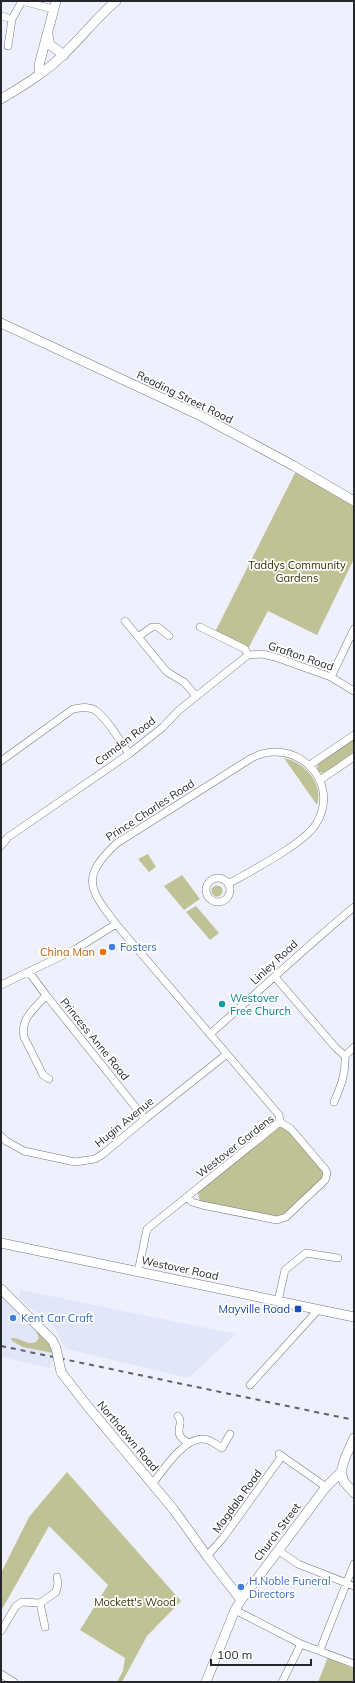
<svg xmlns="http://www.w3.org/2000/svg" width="355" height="1683" font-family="Mulish,sans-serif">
<rect width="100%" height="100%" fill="#eef1fd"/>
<path fill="#e2e6f9" d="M 21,1290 L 236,1334 L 188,1378 L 66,1349 L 54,1327 L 19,1298 Z
M 1,1293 L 34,1325 L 53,1353 L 50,1368 L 1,1357 Z"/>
<path fill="#bfc294" d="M 297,471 L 354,504 L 354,559 L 317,635 L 268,611 L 249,647 L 215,632 L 294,475 Z
M 354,738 L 354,752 L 324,773 L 318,772 L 317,769 L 318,764 Z
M 284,758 C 304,762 324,783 317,805 Z
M 148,854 L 156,867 L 149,872 L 138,859 Z
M 182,875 L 200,899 L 184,910 L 164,886 Z
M211.5 891a5.5 5.5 0 1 1 11 0a5.5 5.5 0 1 1-11 0Z
M 196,906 L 219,933 L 210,940 L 186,912 Z
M 281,1126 L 284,1126 L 322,1168 L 324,1173 L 321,1180 L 284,1215 L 278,1217 L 201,1201 L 199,1199 L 198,1192 L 201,1188 Z
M 30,1324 L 51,1345 L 53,1353 L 23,1347 L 12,1341 L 11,1338 C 21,1337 26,1346 36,1342 L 39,1338 L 36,1331 Z
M 67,1472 L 181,1601 L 147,1636 L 122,1682 L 117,1682 L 123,1671 L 125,1658 L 80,1630 L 108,1585 L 49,1526 L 1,1611 L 1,1573 L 29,1517 Z
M 328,1657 L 354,1669 L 354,1682 L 318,1682 Z"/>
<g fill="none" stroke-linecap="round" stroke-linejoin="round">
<g stroke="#757781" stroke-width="8">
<path id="street" d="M 22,1 L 53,9
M 1,16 L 12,19
M 8,46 L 12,19 L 22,1
M 125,621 L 167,672 L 184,682 L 196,696
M 200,627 L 245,649 L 248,655
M 138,637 L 152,627 L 158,627 L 169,636
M 331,677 L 354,629
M 1,761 L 73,709 C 80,708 88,706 95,710 C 107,718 120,741 129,754
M 310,765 L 354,735
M 320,780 L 354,757
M 1,846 L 8,837 L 17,831 L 129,754 L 163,727 L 178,711 L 248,655 L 262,654 L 275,657 L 331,677 L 354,691
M206 890a12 12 0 1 1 24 0a12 12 0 1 1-24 0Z
M 228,884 C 249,872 304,844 316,824 C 343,780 293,734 250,759 L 117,843 C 81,877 88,888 116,924 L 279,1115 L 280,1122
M 29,972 L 46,995 L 145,1119
M 275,977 L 336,1048 L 345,1056
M 1,985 L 76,949 L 116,924
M 46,995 C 35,1009 20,1018 24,1037 L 43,1075 L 49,1079
M 210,1034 C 258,992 305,948 354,907
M 334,1102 C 341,1086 346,1073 345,1056 L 354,1047
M 1,1136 L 6,1141 L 24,1151 L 75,1162 L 95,1159 L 103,1154 L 145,1119 L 227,1054
M 187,1197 L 192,1202 L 202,1205 L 277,1220 L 286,1217 L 325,1180 L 327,1173 L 325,1169 L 291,1129 L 280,1122
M 138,1272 L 147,1229 L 280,1122
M 278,1301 L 285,1270 L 306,1253 L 338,1258
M 250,1385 L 318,1310
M 178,1416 C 184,1423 176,1428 180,1436 C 182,1439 186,1441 188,1443
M 279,1454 L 326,1487
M 153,1483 C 163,1470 185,1437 203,1439 C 210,1439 217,1445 222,1448 L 230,1434
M 279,1551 L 298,1564 L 354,1586
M 207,1556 L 223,1538 L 282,1456
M 40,1603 L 45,1627
M 235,1610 L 301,1644 L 354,1664
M 1,1631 L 16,1606 L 22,1602 L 40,1603 L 56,1592 L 58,1584 L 57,1577
M 320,1650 L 354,1564
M 1,1674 L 14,1682
M 282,1682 L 301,1644"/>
</g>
<g stroke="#757781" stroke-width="10">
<path id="secondary" d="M 48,35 L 50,45 L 64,55
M 40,74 L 39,65 L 56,1
M 1,99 C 23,86 46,72 64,54 C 82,37 97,17 116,1
M 1,323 L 201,416 L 294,466 L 354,501
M 1,1243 L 354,1317
M 1,1289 L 52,1340 L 56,1348
M 61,1372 L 85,1403 L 174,1510 L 207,1556 L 241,1600
M 341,1472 L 344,1482 L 354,1493
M 206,1682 L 235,1610 L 241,1600 L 326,1487 L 341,1472 L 345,1458 L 354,1438"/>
</g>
<use href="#street" stroke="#fff" stroke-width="7"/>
<use href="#secondary" stroke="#fff" stroke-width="9"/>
<path stroke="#5f6168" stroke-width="2" stroke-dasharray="5 5" stroke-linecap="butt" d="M 1,1346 L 354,1420"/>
<g stroke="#757781" stroke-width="10" stroke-linecap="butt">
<path id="secondary-bridge" d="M 56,1348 L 61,1372"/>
</g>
<use href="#secondary-bridge" stroke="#fff" stroke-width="9"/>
</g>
<g fill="#3f7fe0" stroke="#fff" stroke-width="1.5">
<circle cx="112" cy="947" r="4"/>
<circle cx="13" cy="1318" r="4"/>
<circle cx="241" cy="1587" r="4"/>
</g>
<circle fill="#e8710a" stroke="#fff" stroke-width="1.5" cx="103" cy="952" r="4"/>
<circle fill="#0f9aa8" stroke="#fff" stroke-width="1.5" cx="222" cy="1004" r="4"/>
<rect fill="#1a4fb4" stroke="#fff" stroke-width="1.5" x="294" y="1305" width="8" height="8" rx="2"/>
<g text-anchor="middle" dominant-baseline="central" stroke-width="3.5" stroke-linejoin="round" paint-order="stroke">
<g font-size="11" fill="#26272c" stroke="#fff">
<text transform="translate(185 397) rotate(26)">Reading Street Road</text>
<text transform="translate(301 656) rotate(19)">Grafton Road</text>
<text transform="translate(125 741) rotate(-37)">Camden Road</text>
<text transform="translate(150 810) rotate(-33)">Prince Charles Road</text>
<text transform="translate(274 962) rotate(-43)">Linley Road</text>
<text transform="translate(95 1039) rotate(51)">Princess Anne Road</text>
<text transform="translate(124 1122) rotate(-39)">Hugin Avenue</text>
<text transform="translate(235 1146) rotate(-38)">Westover Gardens</text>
<text transform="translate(180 1268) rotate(12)">Westover Road</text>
<text transform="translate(128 1436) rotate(50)">Northdown Road</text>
<text transform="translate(237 1501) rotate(-54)">Magdala Road</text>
<text transform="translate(277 1532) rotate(-53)">Church Street</text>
</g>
<g font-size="11" fill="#333400" stroke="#fff">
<text x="297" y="565">Taddys Community<tspan x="297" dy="13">Gardens</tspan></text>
<text x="135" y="1602">Mockett's Wood</text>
</g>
<g font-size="11" fill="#366cbe" stroke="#fff" text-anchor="start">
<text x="120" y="947">Fosters</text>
<text x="21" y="1318">Kent Car Craft</text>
<text x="249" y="1581">H.Noble Funeral<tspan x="249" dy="13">Directors</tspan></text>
</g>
<g font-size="11" fill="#c56008" stroke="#fff" text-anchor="end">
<text x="95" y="952">China Man</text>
</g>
<g font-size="11" fill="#0d838f" stroke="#fff" text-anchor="start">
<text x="230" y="998">Westover<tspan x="230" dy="13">Free Church</tspan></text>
</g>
<g font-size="11" fill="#164399" stroke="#fff" text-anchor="end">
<text x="290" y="1309">Mayville Road</text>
</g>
</g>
<rect width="355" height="1683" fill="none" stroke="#26272c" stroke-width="4"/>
<path d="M211 1659v6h100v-6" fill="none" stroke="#26272c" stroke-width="2"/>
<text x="217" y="1659" font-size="12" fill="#26272c" stroke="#ffffff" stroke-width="3" paint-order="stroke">100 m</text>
</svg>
